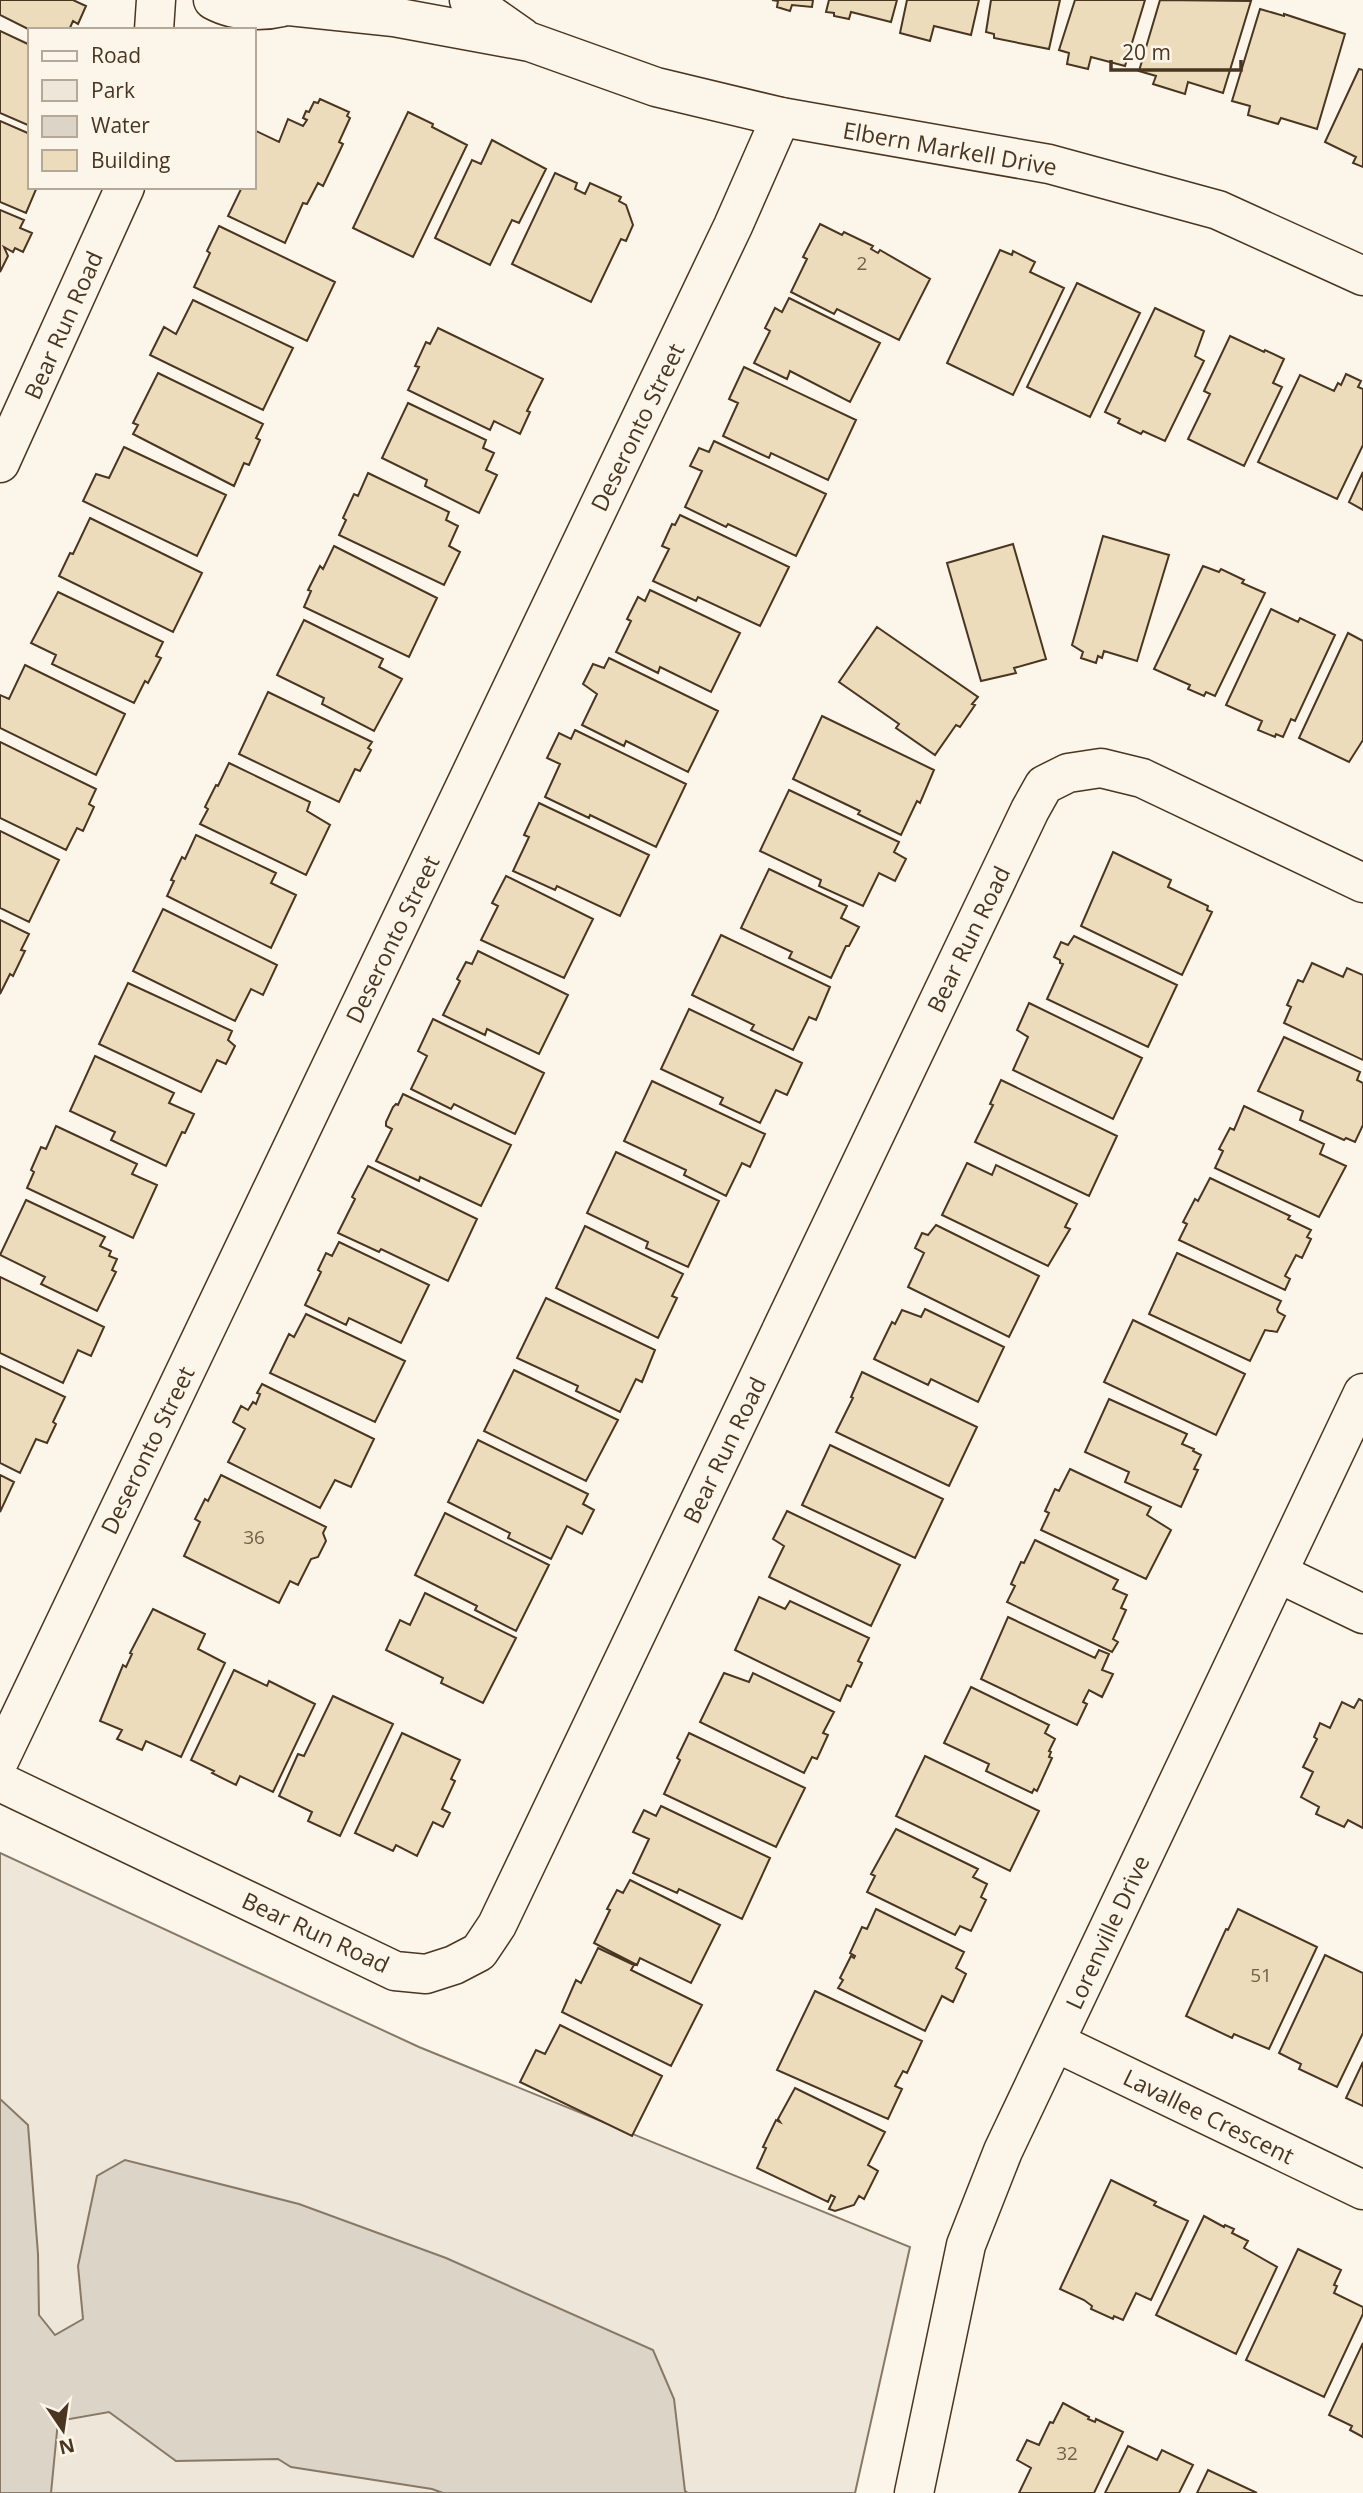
<svg xmlns="http://www.w3.org/2000/svg" width="1363" height="2493" font-family="'Open Sans',sans-serif">
<rect width="100%" height="100%" fill="#fbf6e9"/>
<path fill="#ede6d9" stroke="#887966" stroke-width="2" d="M 0,1853 L 419,2047 L 910,2247 L 855,2493 L 0,2493 Z"/>
<path fill="#dcd4c6" stroke="#887966" stroke-width="2" d="M 0,2099 L 28,2125 L 38,2254 L 39,2315 L 55,2335 L 83,2319 L 78,2266 L 97,2176 L 125,2160 L 299,2204 L 446,2258 L 653,2350 L 674,2399 L 685,2491 L 688,2493 L 443,2493 L 432,2489 L 291,2467 L 278,2459 L 176,2461 L 109,2412 L 58,2421 L 51,2493 L 0,2493 Z"/>
<path fill="#ecdcbc" stroke="#4a3520" stroke-width="2" d="M 0,0 L 73,0 L 86,6 L 78,24 L 73,21 L 69,30 L 30,30 L 0,15 Z
M 772,0 L 813,0 L 812,7 L 792,5 L 790,11 L 777,7 L 778,1 Z
M 829,0 L 897,0 L 891,22 L 851,12 L 849,19 L 834,16 L 834,13 L 826,12 Z
M 907,0 L 979,0 L 971,35 L 934,26 L 930,41 L 900,33 Z
M 991,0 L 1060,0 L 1049,49 L 994,38 L 994,34 L 986,32 Z
M 1075,0 L 1145,0 L 1125,66 L 1091,57 L 1088,69 L 1067,64 L 1069,53 L 1059,50 Z
M 1160,0 L 1251,1 L 1223,93 L 1188,82 L 1185,94 L 1153,84 L 1156,76 L 1139,71 Z
M 1260,9 L 1284,16 L 1284,14 L 1345,34 L 1317,129 L 1281,118 L 1278,124 L 1248,115 L 1250,106 L 1232,101 Z
M 0,31 L 30,45 L 30,126 L 0,113 Z
M 1359,69 L 1363,70 L 1363,167 L 1353,163 L 1356,157 L 1325,142 Z
M 320,99 L 349,112 L 347,116 L 350,118 L 339,142 L 343,144 L 323,186 L 318,183 L 307,204 L 303,203 L 285,243 L 228,216 L 242,187 L 254,187 L 254,130 L 279,142 L 288,119 L 303,126 L 307,120 L 303,118 L 306,111 L 309,112 L 314,102 L 318,103 Z
M 408,112 L 433,124 L 432,127 L 467,145 L 413,257 L 353,228 Z
M 0,121 L 30,134 L 30,187 L 37,187 L 26,213 L 0,202 Z
M 492,140 L 546,169 L 519,223 L 512,220 L 490,265 L 435,238 L 472,160 L 481,164 Z
M 555,173 L 577,183 L 575,189 L 585,194 L 590,183 L 621,197 L 619,201 L 626,205 L 633,225 L 626,241 L 621,239 L 591,302 L 512,264 Z
M 0,210 L 24,220 L 20,228 L 32,233 L 23,252 L 15,248 L 13,252 L 4,247 L 8,256 L 0,272 Z
M 820,224 L 842,235 L 844,232 L 873,246 L 871,249 L 878,253 L 880,250 L 930,279 L 899,340 L 837,309 L 834,314 L 791,292 L 807,259 L 803,257 Z
M 219,226 L 335,282 L 307,341 L 194,287 L 210,253 L 207,251 Z
M 1000,250 L 1012,255 L 1013,251 L 1035,262 L 1030,272 L 1064,288 L 1013,395 L 947,363 Z
M 1077,283 L 1140,313 L 1090,417 L 1027,387 Z
M 789,298 L 880,343 L 850,402 L 790,371 L 787,379 L 754,363 L 770,331 L 765,328 L 775,308 L 782,312 Z
M 193,300 L 293,348 L 263,410 L 150,355 L 164,327 L 176,334 Z
M 1155,308 L 1204,331 L 1195,356 L 1204,361 L 1165,441 L 1143,431 L 1141,434 L 1118,423 L 1120,419 L 1105,412 Z
M 438,328 L 543,379 L 527,411 L 530,412 L 520,434 L 494,421 L 490,430 L 408,390 L 419,367 L 415,366 L 426,342 L 430,344 Z
M 1230,336 L 1264,352 L 1265,350 L 1284,359 L 1273,383 L 1282,387 L 1244,466 L 1188,439 L 1210,394 L 1204,391 Z
M 744,367 L 856,420 L 828,480 L 771,453 L 769,458 L 723,436 L 738,403 L 729,399 Z
M 158,373 L 263,424 L 256,438 L 260,440 L 249,465 L 244,463 L 234,486 L 133,434 L 138,425 L 133,423 Z
M 1346,374 L 1361,381 L 1358,387 L 1363,389 L 1363,445 L 1337,499 L 1258,462 L 1300,375 L 1334,391 L 1338,383 L 1341,385 Z
M 408,403 L 486,440 L 483,448 L 494,453 L 486,470 L 497,475 L 479,513 L 425,486 L 427,480 L 382,458 Z
M 714,441 L 826,494 L 796,556 L 728,524 L 726,527 L 685,507 L 702,471 L 690,466 L 699,448 L 709,452 Z
M 124,447 L 226,495 L 197,556 L 83,501 L 96,474 L 109,478 Z
M 1363,472 L 1363,510 L 1349,502 Z
M 368,473 L 449,512 L 446,520 L 458,526 L 449,546 L 460,552 L 444,585 L 339,535 L 346,520 L 343,518 L 354,494 L 358,496 Z
M 680,515 L 789,567 L 760,626 L 698,597 L 696,601 L 653,581 L 669,549 L 662,546 L 672,524 L 675,525 Z
M 90,518 L 202,573 L 173,632 L 59,576 L 70,553 L 73,554 Z
M 1103,536 L 1169,555 L 1137,661 L 1104,651 L 1102,658 L 1098,656 L 1096,663 L 1081,658 L 1083,652 L 1072,645 Z
M 1013,544 L 1046,659 L 1014,668 L 1016,673 L 981,681 L 947,563 Z
M 334,546 L 437,598 L 409,657 L 304,607 L 311,591 L 308,590 L 320,566 L 323,569 Z
M 1203,566 L 1219,572 L 1221,569 L 1244,580 L 1242,583 L 1265,593 L 1215,696 L 1206,692 L 1204,696 L 1188,689 L 1190,685 L 1154,669 Z
M 650,590 L 740,633 L 711,692 L 660,667 L 658,673 L 616,652 L 631,621 L 627,619 L 638,597 L 645,601 Z
M 58,592 L 163,642 L 156,656 L 161,658 L 148,683 L 145,681 L 134,703 L 52,664 L 56,655 L 31,643 Z
M 1271,609 L 1298,622 L 1300,618 L 1335,635 L 1295,721 L 1291,719 L 1283,737 L 1276,734 L 1275,737 L 1258,730 L 1262,721 L 1226,705 Z
M 304,620 L 383,659 L 379,667 L 402,679 L 374,731 L 322,704 L 324,698 L 277,675 Z
M 877,627 L 978,697 L 972,704 L 975,705 L 960,727 L 956,725 L 935,755 L 896,728 L 899,724 L 839,682 Z
M 1348,633 L 1363,641 L 1363,740 L 1349,762 L 1299,738 Z
M 609,658 L 718,711 L 688,772 L 626,741 L 624,746 L 582,725 L 597,694 L 583,684 L 593,664 L 604,668 Z
M 25,665 L 125,714 L 96,775 L 0,728 L 0,695 L 9,699 Z
M 268,692 L 372,742 L 368,748 L 371,750 L 360,771 L 355,769 L 339,802 L 239,754 Z
M 822,716 L 934,770 L 920,803 L 917,801 L 901,835 L 858,814 L 860,811 L 793,779 Z
M 575,730 L 686,784 L 656,847 L 590,815 L 589,818 L 545,797 L 560,764 L 547,758 L 559,733 L 571,739 Z
M 0,742 L 96,789 L 89,804 L 94,807 L 83,831 L 77,828 L 66,850 L 0,818 Z
M 229,763 L 310,802 L 307,811 L 330,825 L 306,875 L 200,824 L 208,809 L 205,807 L 216,785 L 218,786 Z
M 789,790 L 899,842 L 894,852 L 906,859 L 895,881 L 879,873 L 863,906 L 819,886 L 821,880 L 760,851 Z
M 539,803 L 649,855 L 620,916 L 557,886 L 555,890 L 513,871 L 529,837 L 524,835 Z
M 0,831 L 59,860 L 29,922 L 0,908 Z
M 196,835 L 276,873 L 271,883 L 296,895 L 271,948 L 167,896 L 174,881 L 171,880 L 182,857 L 185,859 Z
M 1113,852 L 1171,880 L 1168,887 L 1208,906 L 1207,910 L 1212,912 L 1182,975 L 1081,926 Z
M 769,869 L 847,906 L 841,918 L 859,927 L 849,946 L 846,946 L 831,978 L 789,958 L 792,952 L 741,928 Z
M 506,876 L 593,919 L 564,978 L 481,940 L 498,906 L 492,903 Z
M 163,909 L 277,965 L 263,995 L 251,989 L 235,1021 L 133,971 Z
M 0,920 L 29,934 L 21,950 L 25,951 L 13,976 L 10,974 L 0,994 Z
M 721,935 L 830,987 L 816,1020 L 809,1017 L 793,1050 L 751,1030 L 754,1025 L 692,995 Z
M 1074,936 L 1177,985 L 1148,1047 L 1047,999 L 1063,964 L 1060,963 L 1060,960 L 1054,957 L 1061,942 L 1068,945 Z
M 478,951 L 568,995 L 539,1054 L 487,1029 L 485,1035 L 443,1015 L 460,981 L 457,979 L 466,962 L 472,964 Z
M 1312,963 L 1343,977 L 1347,968 L 1363,975 L 1363,1060 L 1284,1023 L 1291,1007 L 1287,1005 L 1298,980 L 1303,982 Z
M 128,983 L 232,1031 L 228,1040 L 235,1046 L 226,1064 L 217,1060 L 201,1092 L 99,1044 Z
M 1029,1003 L 1142,1058 L 1113,1119 L 1013,1070 L 1028,1037 L 1017,1030 Z
M 689,1009 L 802,1063 L 787,1095 L 776,1090 L 760,1123 L 720,1104 L 723,1098 L 661,1069 Z
M 433,1019 L 544,1073 L 515,1134 L 454,1104 L 451,1109 L 411,1089 L 427,1056 L 418,1051 Z
M 1284,1037 L 1360,1072 L 1357,1080 L 1363,1083 L 1363,1125 L 1355,1142 L 1346,1138 L 1344,1140 L 1300,1120 L 1303,1111 L 1258,1091 Z
M 95,1056 L 174,1093 L 169,1103 L 194,1114 L 185,1133 L 182,1132 L 166,1166 L 111,1140 L 115,1132 L 70,1111 Z
M 1001,1080 L 1117,1136 L 1089,1196 L 975,1142 L 993,1105 L 990,1104 Z
M 652,1081 L 765,1134 L 750,1167 L 742,1163 L 726,1196 L 684,1175 L 686,1170 L 624,1141 Z
M 403,1094 L 511,1145 L 481,1206 L 420,1177 L 419,1181 L 376,1161 L 392,1129 L 386,1126 L 386,1122 L 393,1107 L 396,1104 L 398,1105 Z
M 1244,1106 L 1324,1144 L 1320,1154 L 1346,1166 L 1319,1217 L 1215,1168 L 1223,1151 L 1219,1149 L 1230,1128 L 1234,1130 Z
M 56,1126 L 137,1164 L 132,1174 L 157,1185 L 133,1238 L 27,1188 L 34,1172 L 31,1170 L 41,1147 L 46,1149 Z
M 616,1152 L 719,1201 L 688,1267 L 646,1248 L 648,1242 L 587,1213 Z
M 967,1163 L 992,1175 L 996,1165 L 1077,1204 L 1065,1227 L 1070,1229 L 1048,1266 L 942,1215 Z
M 368,1166 L 477,1219 L 448,1281 L 381,1249 L 379,1252 L 338,1233 L 355,1199 L 352,1197 Z
M 1210,1178 L 1290,1216 L 1288,1219 L 1311,1230 L 1307,1237 L 1311,1239 L 1302,1258 L 1296,1255 L 1285,1276 L 1290,1279 L 1285,1290 L 1179,1240 L 1187,1224 L 1183,1222 L 1195,1199 L 1198,1201 Z
M 26,1200 L 105,1237 L 100,1246 L 111,1251 L 109,1256 L 117,1259 L 112,1270 L 116,1272 L 97,1311 L 41,1284 L 45,1277 L 0,1255 Z
M 936,1225 L 1039,1276 L 1009,1337 L 908,1287 L 924,1253 L 915,1248 L 922,1233 L 928,1235 Z
M 585,1226 L 683,1274 L 672,1296 L 677,1298 L 658,1338 L 556,1288 Z
M 339,1242 L 429,1285 L 401,1343 L 349,1318 L 346,1325 L 305,1305 L 321,1272 L 318,1270 L 326,1253 L 332,1256 Z
M 1177,1253 L 1281,1301 L 1277,1309 L 1278,1312 L 1285,1316 L 1277,1332 L 1265,1330 L 1250,1361 L 1149,1314 Z
M 0,1277 L 104,1327 L 91,1356 L 78,1350 L 63,1383 L 0,1353 Z
M 546,1298 L 655,1350 L 642,1382 L 636,1379 L 620,1412 L 576,1391 L 578,1386 L 517,1358 Z
M 925,1309 L 1004,1347 L 978,1402 L 931,1379 L 928,1385 L 874,1359 L 892,1322 L 895,1324 L 902,1310 L 921,1317 Z
M 306,1314 L 405,1361 L 375,1422 L 270,1373 L 289,1334 L 294,1337 Z
M 1133,1320 L 1245,1374 L 1216,1435 L 1104,1382 Z
M 0,1366 L 65,1397 L 53,1422 L 56,1424 L 47,1443 L 36,1439 L 20,1473 L 0,1463 Z
M 514,1370 L 618,1420 L 586,1481 L 484,1431 Z
M 862,1372 L 977,1427 L 949,1486 L 836,1432 L 853,1398 L 851,1397 Z
M 262,1384 L 374,1439 L 351,1487 L 335,1480 L 320,1508 L 228,1462 L 245,1429 L 233,1422 L 241,1406 L 248,1410 L 253,1402 L 256,1404 L 260,1394 L 257,1393 Z
M 1109,1399 L 1187,1434 L 1182,1444 L 1194,1449 L 1193,1451 L 1201,1455 L 1194,1469 L 1198,1470 L 1181,1507 L 1125,1482 L 1129,1472 L 1085,1452 Z
M 478,1440 L 588,1494 L 583,1504 L 594,1510 L 582,1534 L 567,1526 L 551,1559 L 508,1538 L 510,1533 L 448,1502 Z
M 830,1445 L 943,1499 L 915,1558 L 802,1505 Z
M 1070,1469 L 1151,1507 L 1147,1515 L 1171,1530 L 1146,1579 L 1041,1530 L 1049,1513 L 1045,1511 L 1055,1489 L 1059,1491 Z
M 0,1475 L 14,1482 L 0,1512 Z
M 221,1475 L 326,1527 L 323,1533 L 326,1541 L 318,1557 L 311,1559 L 298,1585 L 290,1581 L 279,1603 L 184,1556 L 200,1522 L 195,1519 L 205,1499 L 208,1501 Z
M 787,1511 L 900,1565 L 871,1626 L 769,1577 L 784,1546 L 773,1539 Z
M 445,1513 L 549,1565 L 516,1631 L 475,1610 L 477,1606 L 415,1575 Z
M 1035,1540 L 1118,1580 L 1113,1589 L 1127,1595 L 1121,1608 L 1126,1610 L 1113,1639 L 1118,1642 L 1112,1652 L 1007,1602 L 1015,1586 L 1011,1584 L 1021,1562 L 1024,1563 Z
M 425,1593 L 516,1638 L 483,1703 L 441,1683 L 443,1678 L 386,1650 L 400,1620 L 410,1625 Z
M 759,1597 L 785,1609 L 790,1601 L 869,1638 L 858,1661 L 862,1663 L 851,1687 L 847,1685 L 840,1701 L 735,1650 Z
M 153,1609 L 205,1634 L 198,1649 L 225,1663 L 181,1757 L 146,1741 L 142,1750 L 117,1739 L 122,1730 L 100,1721 L 123,1665 L 126,1667 L 132,1654 L 130,1653 Z
M 1008,1617 L 1095,1658 L 1099,1650 L 1109,1654 L 1102,1670 L 1113,1674 L 1102,1697 L 1089,1690 L 1083,1702 L 1087,1704 L 1077,1725 L 981,1679 Z
M 234,1670 L 267,1686 L 269,1681 L 315,1704 L 273,1792 L 240,1776 L 236,1785 L 212,1773 L 214,1771 L 191,1760 Z
M 724,1673 L 749,1682 L 753,1673 L 834,1712 L 823,1733 L 828,1735 L 817,1759 L 812,1757 L 804,1773 L 700,1722 Z
M 971,1687 L 1049,1725 L 1045,1733 L 1055,1739 L 1049,1751 L 1051,1752 L 1049,1757 L 1052,1758 L 1037,1791 L 1034,1789 L 1032,1793 L 986,1771 L 989,1764 L 944,1743 Z
M 333,1696 L 393,1724 L 340,1836 L 308,1821 L 312,1812 L 279,1796 L 298,1754 L 304,1756 Z
M 1359,1699 L 1363,1701 L 1363,1828 L 1348,1820 L 1344,1827 L 1316,1814 L 1319,1807 L 1301,1797 L 1313,1772 L 1303,1767 L 1317,1739 L 1314,1737 L 1320,1723 L 1330,1728 L 1342,1702 L 1354,1708 Z
M 402,1733 L 460,1760 L 451,1779 L 455,1781 L 442,1809 L 450,1813 L 443,1827 L 433,1822 L 417,1856 L 396,1845 L 393,1851 L 355,1833 Z
M 689,1733 L 805,1788 L 776,1847 L 664,1794 L 680,1760 L 677,1758 Z
M 925,1756 L 1039,1811 L 1010,1871 L 896,1816 Z
M 661,1806 L 770,1858 L 742,1919 L 679,1889 L 677,1893 L 633,1873 L 649,1839 L 633,1832 L 644,1810 L 656,1816 Z
M 896,1829 L 978,1869 L 973,1877 L 987,1884 L 981,1897 L 986,1900 L 971,1931 L 960,1926 L 955,1935 L 867,1892 L 875,1876 L 871,1874 Z
M 630,1880 L 720,1925 L 691,1983 L 640,1958 L 637,1965 L 594,1943 L 610,1910 L 607,1909 L 617,1890 L 623,1893 Z
M 876,1909 L 964,1952 L 956,1968 L 966,1974 L 953,2002 L 942,1996 L 925,2031 L 838,1988 L 843,1980 L 840,1978 L 851,1956 L 854,1958 L 855,1956 L 850,1953 L 862,1927 L 867,1929 Z
M 1238,1909 L 1317,1947 L 1269,2049 L 1234,2034 L 1232,2038 L 1186,2016 L 1226,1929 L 1228,1930 Z
M 598,1948 L 634,1965 L 631,1970 L 702,2005 L 671,2066 L 562,2012 L 576,1980 L 581,1983 Z
M 1325,1955 L 1363,1973 L 1363,2033 L 1337,2087 L 1299,2069 L 1301,2064 L 1279,2053 Z
M 815,1991 L 922,2041 L 907,2073 L 903,2071 L 895,2086 L 902,2089 L 888,2119 L 777,2070 Z
M 560,2025 L 662,2076 L 632,2136 L 520,2082 L 536,2050 L 545,2054 Z
M 1363,2062 L 1363,2106 L 1346,2098 Z
M 795,2088 L 885,2132 L 868,2165 L 878,2171 L 864,2199 L 859,2196 L 854,2205 L 835,2211 L 829,2209 L 835,2197 L 831,2195 L 828,2202 L 757,2168 L 766,2148 L 763,2147 L 776,2120 L 780,2122 L 778,2119 Z
M 1111,2180 L 1156,2202 L 1154,2205 L 1188,2221 L 1151,2300 L 1136,2293 L 1123,2320 L 1114,2316 L 1113,2319 L 1091,2309 L 1092,2306 L 1084,2300 L 1060,2289 Z
M 1204,2216 L 1224,2227 L 1225,2225 L 1234,2229 L 1232,2233 L 1248,2241 L 1244,2248 L 1277,2267 L 1236,2354 L 1156,2315 Z
M 1298,2249 L 1341,2270 L 1334,2285 L 1337,2286 L 1334,2293 L 1363,2307 L 1363,2314 L 1324,2397 L 1246,2360 Z
M 1363,2343 L 1363,2437 L 1350,2430 L 1352,2426 L 1329,2415 Z
M 1063,2403 L 1089,2417 L 1088,2419 L 1095,2422 L 1096,2419 L 1123,2432 L 1094,2493 L 1019,2493 L 1031,2468 L 1017,2460 L 1027,2440 L 1039,2445 L 1050,2422 L 1053,2423 Z
M 1128,2446 L 1157,2460 L 1162,2450 L 1193,2465 L 1179,2493 L 1105,2493 Z
M 1208,2470 L 1257,2493 L 1197,2493 Z"/>
<g fill="none" stroke-linecap="round" stroke-linejoin="round">
<g stroke="#4a3520" stroke-width="41">
<path id="street" d="M 154,30 L 156,0
M 0,463 L 125,187
M 1278,1573 L 1363,1614
M 0,1759 L 733,226 L 781,117
M 0,1782 L 395,1971 L 426,1974 L 454,1965 L 479,1952 L 497,1925 L 1030,810 L 1044,785 L 1068,773 L 1101,768 L 1142,778 L 1363,883
M 1055,2042 L 1363,2190
M 914,2493 L 966,2245 L 1003,2151 L 1363,1393"/>
</g>
<g stroke="#4a3520" stroke-width="41">
<path id="secondary" d="M 213,0 C 238,14 276,13 301,0
M 469,0 L 522,37
M 289,6 L 394,17 L 530,42 L 656,87 L 781,117 L 1049,164 L 1218,210 L 1363,276"/>
</g>
<use href="#street" stroke="#fbf6e9" stroke-width="38"/>
<use href="#secondary" stroke="#fbf6e9" stroke-width="38"/>
</g>
<g text-anchor="middle" dominant-baseline="central" stroke-width="5" stroke-linejoin="round" paint-order="stroke">
<g font-size="19" fill="#725f47">
<text x="862" y="263">2</text>
<text x="254" y="1537">36</text>
<text x="1261" y="1975">51</text>
<text x="1067" y="2453">32</text>
</g>
<g font-size="23" fill="#4a3520" stroke="#fbf6e9">
<text transform="translate(950 148) rotate(10)">Elbern Markell Drive</text>
<text transform="translate(63 325) rotate(-66)">Bear Run Road</text>
<text transform="translate(637 427) rotate(-64)">Deseronto Street</text>
<text transform="translate(392 939) rotate(-64)">Deseronto Street</text>
<text transform="translate(968 939) rotate(-64)">Bear Run Road</text>
<text transform="translate(147 1450) rotate(-64)">Deseronto Street</text>
<text transform="translate(724 1450) rotate(-64)">Bear Run Road</text>
<text transform="translate(316 1932) rotate(25)">Bear Run Road</text>
<text transform="translate(1107 1932) rotate(-65)">Lorenville Drive</text>
<text transform="translate(1209 2116) rotate(26)">Lavallee Crescent</text>
</g>
</g>
<rect x="28" y="28" width="228" height="161" fill="#fbf6e9" stroke="#b4a999" stroke-width="2"/>
<rect x="42" y="51" width="35" height="10" fill="#fbf6e9" stroke="#b4a999" stroke-width="2"/>
<text x="91" y="63" font-size="21" fill="#4a3520">Road</text>
<rect x="42" y="80" width="35" height="21" fill="#ede6d9" stroke="#b4a999" stroke-width="2"/>
<text x="91" y="98" font-size="21" fill="#4a3520">Park</text>
<rect x="42" y="116" width="35" height="21" fill="#dcd4c6" stroke="#b4a999" stroke-width="2"/>
<text x="91" y="133" font-size="21" fill="#4a3520">Water</text>
<rect x="42" y="150" width="35" height="21" fill="#ecdcbc" stroke="#b4a999" stroke-width="2"/>
<text x="91" y="168" font-size="21" fill="#4a3520">Building</text>
<g transform="translate(63 2430) rotate(167)" stroke="#fbf6e9" stroke-width="5" paint-order="stroke">
<path d="M0-5L12 26L0 18L-12 26Z" fill="#4a3520"/>
<text y="-10" font-size="19" font-weight="bold" text-anchor="middle" fill="#4a3520">N</text>
</g>
<path d="M1111 60v10h130v-10" fill="none" stroke="#4a3520" stroke-width="3.5"/>
<text x="1122" y="60" font-size="21" fill="#4a3520" stroke="#fbf6e9" stroke-width="5" paint-order="stroke">20 m</text>
</svg>
